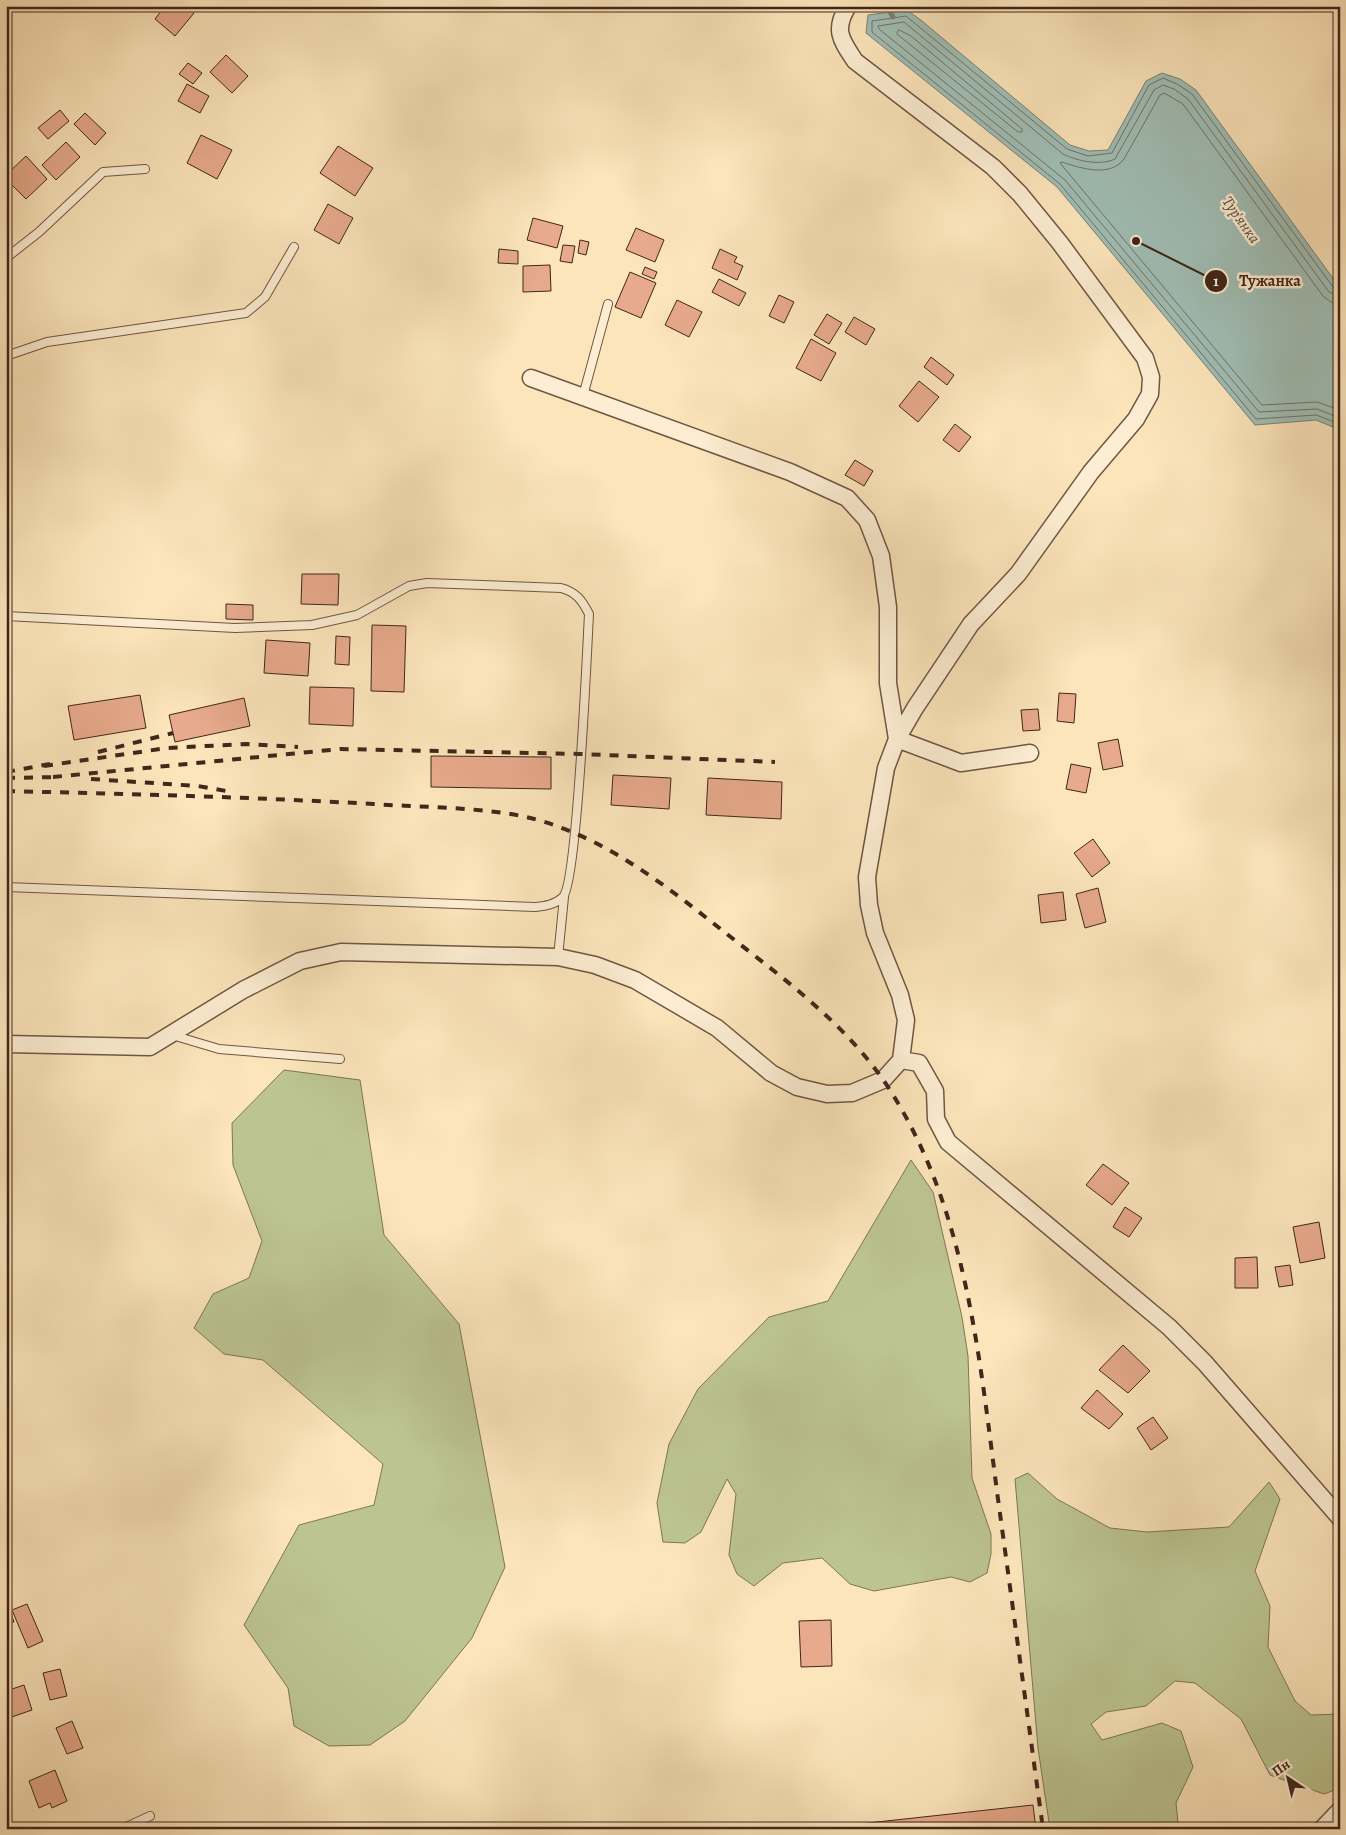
<svg xmlns="http://www.w3.org/2000/svg" width="1346" height="1835" font-family="Alegreya,serif">
<rect width="100%" height="100%" fill="#fce5bb"/>
<filter id="stains"><feTurbulence type="fractalNoise" baseFrequency=".004" numOctaves="4"/><feColorMatrix values="0 0 0 0 .2 0 0 0 0 .09 0 0 0 0 .02 0 0 0 .5 -.17"/></filter>
<radialGradient id="worn" r=".72"><stop offset=".6" stop-color="#630" stop-opacity="0"/><stop offset="1" stop-color="#630" stop-opacity=".3"/></radialGradient>
<path fill="#bcc592" stroke="#7e7656" d="M 284,1070 L 360,1080 L 384,1235 L 459,1324 L 505,1567 L 472,1638 L 405,1721 L 370,1745 L 329,1746 L 294,1726 L 288,1688 L 244,1625 L 299,1525 L 374,1505 L 383,1464 L 263,1360 L 224,1354 L 194,1328 L 213,1294 L 249,1278 L 262,1241 L 233,1165 L 232,1123 Z
M 911,1160 L 933,1192 L 962,1317 L 968,1356 L 972,1478 L 991,1534 L 991,1554 L 987,1573 L 970,1582 L 951,1577 L 874,1591 L 850,1584 L 822,1558 L 783,1563 L 754,1586 L 737,1574 L 729,1555 L 736,1494 L 727,1479 L 701,1532 L 685,1543 L 663,1542 L 657,1503 L 669,1444 L 698,1389 L 769,1317 L 828,1301 Z
M 1028,1473 L 1057,1499 L 1110,1528 L 1147,1532 L 1229,1527 L 1269,1482 L 1280,1499 L 1255,1571 L 1270,1606 L 1268,1647 L 1295,1701 L 1311,1715 L 1340,1714 L 1340,1788 L 1324,1794 L 1270,1775 L 1241,1719 L 1195,1683 L 1175,1681 L 1146,1706 L 1106,1712 L 1091,1724 L 1102,1740 L 1162,1723 L 1181,1731 L 1193,1767 L 1176,1803 L 1178,1823 L 1174,1829 L 1050,1829 L 1038,1748 L 1015,1479 Z"/>
<path fill="#a0beb5" stroke="#7a8177" d="M 907,10 L 922,21 L 1070,145 L 1089,151 L 1108,150 L 1146,81 L 1162,73 L 1180,79 L 1196,90 L 1340,288 L 1340,430 L 1316,420 L 1255,425 L 1057,187 L 866,33 L 868,15 Z"/>
<g fill="none" stroke-linecap="round" stroke-linejoin="round">
<path stroke="#707268" stroke-width="1" d="M 899,30 L 911,36 L 1022,129 L 1022,132 L 1018,132 L 897,34 Z
M 1340,290 L 1333,287 L 1192,94 L 1177,84 L 1163,78 L 1149,85 L 1112,153 L 1088,156 L 1067,149 L 906,16 L 872,21 L 872,32 L 1060,184 L 1256,419 L 1316,415 L 1340,424
M 1340,296 L 1329,292 L 1188,99 L 1174,89 L 1163,85 L 1154,90 L 1115,159 C 1100,166 1077,161 1063,154 L 904,22 L 878,26 L 879,29 L 1065,180 L 1259,412 L 1317,409 L 1340,418
M 1340,304 L 1331,302 L 1323,296 L 1183,104 L 1164,93 L 1160,95 L 1124,159 C 1110,178 1080,168 1062,162 L 1060,163 L 1262,405 L 1317,402 L 1340,410"/>
<path stroke="#7a8177" stroke-width="5" d="M 887,6 L 893,17"/>
</g>
<path fill="#e7aa8c" stroke="#41261a" d="M 165,6 L 186,6 L 194,13 L 175,36 L 155,19 Z
M 226,55 L 248,76 L 232,93 L 210,72 Z
M 188,63 L 202,73 L 193,84 L 179,74 Z
M 187,84 L 209,96 L 200,113 L 178,101 Z
M 60,110 L 69,121 L 48,139 L 38,128 Z
M 85,113 L 106,133 L 95,145 L 74,124 Z
M 201,135 L 232,150 L 217,179 L 187,163 Z
M 66,142 L 80,157 L 56,180 L 42,165 Z
M 338,146 L 373,168 L 355,196 L 320,173 Z
M 26,156 L 47,179 L 26,199 L 6,179 L 6,175 Z
M 328,204 L 353,218 L 339,244 L 314,230 Z
M 533,218 L 563,226 L 557,248 L 527,240 Z
M 636,228 L 664,240 L 655,262 L 626,250 Z
M 580,240 L 589,242 L 586,255 L 578,253 Z
M 563,245 L 575,246 L 572,263 L 560,261 Z
M 499,249 L 518,251 L 518,264 L 498,263 Z
M 720,249 L 737,257 L 734,262 L 743,266 L 737,280 L 712,268 Z
M 550,265 L 551,291 L 523,292 L 523,266 Z
M 645,267 L 657,272 L 654,279 L 642,274 Z
M 630,272 L 656,283 L 641,318 L 615,307 Z
M 719,279 L 746,293 L 739,306 L 712,292 Z
M 779,295 L 794,302 L 784,323 L 769,316 Z
M 677,300 L 702,312 L 689,337 L 665,325 Z
M 827,314 L 842,323 L 829,344 L 814,335 Z
M 854,317 L 875,329 L 866,345 L 845,332 Z
M 811,339 L 836,353 L 821,381 L 796,368 Z
M 931,357 L 954,375 L 947,385 L 924,367 Z
M 919,381 L 939,397 L 918,422 L 899,406 Z
M 955,424 L 971,437 L 959,452 L 943,440 Z
M 855,460 L 873,471 L 864,486 L 845,475 Z
M 302,574 L 339,574 L 338,605 L 301,604 Z
M 226,604 L 253,605 L 253,620 L 226,619 Z
M 372,625 L 406,626 L 404,692 L 371,691 Z
M 336,636 L 350,637 L 349,665 L 335,664 Z
M 266,640 L 310,643 L 308,676 L 264,673 Z
M 310,687 L 354,688 L 353,726 L 309,724 Z
M 1059,693 L 1076,694 L 1074,723 L 1057,721 Z
M 140,695 L 146,728 L 74,740 L 68,706 Z
M 244,698 L 250,726 L 175,742 L 169,715 Z
M 1038,709 L 1040,730 L 1023,731 L 1021,710 Z
M 1118,739 L 1123,766 L 1103,770 L 1098,743 Z
M 431,756 L 551,757 L 551,789 L 431,787 Z
M 1071,764 L 1091,768 L 1086,793 L 1066,789 Z
M 613,775 L 671,778 L 669,809 L 611,805 Z
M 708,778 L 782,782 L 781,819 L 706,815 Z
M 1093,839 L 1110,863 L 1092,877 L 1074,853 Z
M 1098,888 L 1106,922 L 1085,928 L 1076,894 Z
M 1063,892 L 1066,920 L 1041,923 L 1038,895 Z
M 1103,1164 L 1129,1183 L 1112,1205 L 1086,1185 Z
M 1125,1207 L 1142,1218 L 1129,1237 L 1113,1227 Z
M 1319,1222 L 1325,1258 L 1300,1263 L 1293,1227 Z
M 1257,1257 L 1258,1288 L 1235,1288 L 1235,1258 Z
M 1290,1265 L 1293,1285 L 1279,1287 L 1275,1267 Z
M 1123,1345 L 1150,1371 L 1128,1393 L 1099,1370 Z
M 1097,1390 L 1123,1414 L 1109,1429 L 1081,1408 Z
M 1153,1417 L 1168,1438 L 1151,1450 L 1137,1428 Z
M 27,1604 L 43,1641 L 28,1648 L 12,1610 Z
M 8,1605 L 14,1622 L 6,1624 L 6,1606 Z
M 831,1620 L 832,1666 L 801,1667 L 799,1621 Z
M 60,1669 L 67,1696 L 50,1700 L 43,1673 Z
M 24,1685 L 32,1710 L 6,1719 L 6,1691 Z
M 72,1721 L 83,1748 L 67,1754 L 56,1728 Z
M 55,1770 L 67,1801 L 52,1808 L 50,1803 L 39,1808 L 29,1781 Z
M 1033,1805 L 1036,1829 L 813,1829 Z"/>
<g fill="none" stroke-linecap="round" stroke-linejoin="round">
<g stroke="#705642" stroke-width="10">
<path id="lane" d="M 6,258 L 39,232 L 103,172 L 145,169
M 6,356 L 47,342 L 246,313 L 265,297 L 294,247
M 583,396 L 608,304
M 6,616 L 235,628 L 312,625 L 357,615 L 409,586 L 427,583 L 561,588 C 576,592 582,600 589,614 C 587,651 577,882 563,897 C 555,905 544,906 535,907 L 6,887
M 558,957 L 564,897
M 172,1035 L 219,1049 L 340,1059
M 122,1829 L 150,1816"/>
</g>
<g stroke="#705642" stroke-width="19">
<path id="street" d="M 531,378 L 790,472 L 847,498 L 867,520 L 881,556 L 888,607 L 888,683 L 897,739 L 961,763 L 1030,753
M 6,1044 L 150,1047 L 243,990 L 300,961 L 341,952 L 558,957 L 595,965 L 635,980 L 717,1028 L 771,1073 L 797,1087 L 827,1094 L 852,1093 L 883,1080 L 901,1060 L 906,1020 L 900,995 L 875,933 L 869,905 L 867,877 L 886,768 L 897,739 L 915,708 L 971,624 L 1018,574 L 1091,472 L 1136,419 L 1150,394 L 1151,377 L 1145,358 L 1060,243 L 1020,194 L 993,167 L 855,61 C 841,40 833,30 848,6
M 901,1060 L 919,1063 L 935,1091 L 936,1119 L 948,1142 L 1169,1327 L 1205,1363 L 1340,1518
M 1322,1829 L 1340,1810"/>
</g>
<use href="#lane" stroke="#fdeed3" stroke-width="8"/>
<use href="#street" stroke="#fdeed3" stroke-width="16"/>
<path stroke="#41261a" stroke-width="4" stroke-dasharray="9 9" stroke-linecap="butt" d="M 98,752 L 173,733
M 44,766 L 167,748 L 247,744 L 298,747
M 6,772 L 50,764
M 53,777 L 340,749 L 580,754 L 775,762
M 6,778 L 59,777
M 91,779 L 198,786 L 226,791
M 6,791 C 129,794 251,797 373,804 C 417,807 462,807 504,813 C 586,824 655,877 718,927 C 776,973 841,1019 884,1081 C 967,1204 979,1357 998,1499 C 1013,1609 1028,1719 1043,1829"/>
</g>
<g text-anchor="middle" dominant-baseline="central" stroke-width="5" stroke-linejoin="round" paint-order="stroke">
<g font-size="16" font-style="italic" fill="#594c41" stroke="#fdeed3">
<text transform="translate(1241 220) rotate(55)">Тур'янка</text>
</g>
</g>
<path fill="none" stroke="#41261a" stroke-width="2" d="M1136 241L1216 281"/>
<g fill="#41261a" stroke="#fdeed3" stroke-width="2">
<circle cx="1136" cy="241" r="5"/>
<circle cx="1216" cy="281" r="12"/>
</g>
<g font-size="15" text-anchor="middle" font-weight="bold" fill="#fff">
<text x="1216" y="286">1</text>
</g>
<g font-size="16" text-anchor="middle" font-weight="bold" fill="#41261a" stroke="#fdeed3" stroke-width="5" stroke-linejoin="round" paint-order="stroke">
<text x="1270" y="286">Тужанка</text>
</g>
<rect width="1346" height="1835" fill="none" stroke="#fce5bb" stroke-width="25"/>
<rect x="8" y="8" width="1331" height="1820" fill="none" stroke="#41261a" stroke-width="2.5"/>
<rect x="12" y="12" width="1321" height="1810" fill="none" stroke="#41261a"/>
<g transform="translate(1288 1778) rotate(325)" stroke="#fdeed3" stroke-width="4" paint-order="stroke">
<path d="M0-4L9 19L0 12L-9 19Z" fill="#41261a"/>
<text y="-8" font-size="14" font-weight="bold" text-anchor="middle" fill="#41261a">Пн</text>
</g>
<rect width="100%" height="100%" filter="url(#stains)"/>
<rect width="100%" height="100%" fill="url(#worn)"/>
</svg>
